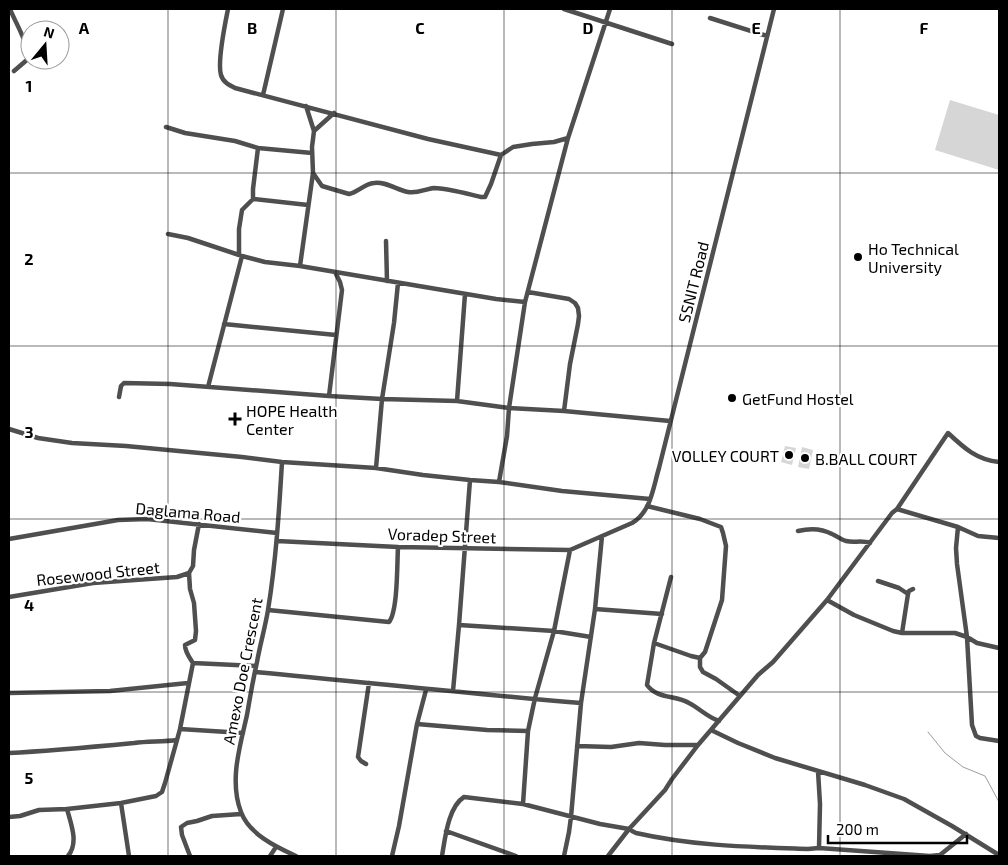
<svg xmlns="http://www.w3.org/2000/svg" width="1008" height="865" font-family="'Exo 2',sans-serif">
<rect width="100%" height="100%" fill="#fff"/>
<path fill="#d6d6d6" d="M 950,100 L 999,115 L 999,170 L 935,150 Z
M 785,446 L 796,448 L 792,465 L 781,462 Z
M 802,447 L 813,450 L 809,469 L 798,467 Z"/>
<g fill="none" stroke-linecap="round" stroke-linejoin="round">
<path stroke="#9d9d9d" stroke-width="1" d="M 928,732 L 945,753 L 963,767 L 985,776 L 999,802"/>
<path stroke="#4f4f4f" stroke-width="4.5" d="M 10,9 C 16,24 28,42 28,59 L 14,71
M 228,9 C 225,24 217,62 221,75 C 223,82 229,85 235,88 L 428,139 L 501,155
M 564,9 L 672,44
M 710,18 L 767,36
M 263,95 L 283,9
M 306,106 L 314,131
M 166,127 L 185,133 L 235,141 L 258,148 L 312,153
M 313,173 L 322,186 L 349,194 C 358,192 364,184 374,183 C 385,181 397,190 408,192 C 417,194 425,189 434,188 C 447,188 468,194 481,197 L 485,197 L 491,184 L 501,155 L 513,147 L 532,144 L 554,142 L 568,138
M 253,199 L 253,189 L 258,148
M 168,234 L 188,238 L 242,256 L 265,262 L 300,266 L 496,299 L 525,302
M 386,241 L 387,281
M 239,255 L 239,229 L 242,210 L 253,199 L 308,205
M 300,266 L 313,173 L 312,147 L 314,131 L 334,113
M 528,292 L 569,299 L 575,303 L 578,308 L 579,316 L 578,324 L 570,364 L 564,411
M 224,324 L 336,335
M 208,387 L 242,256
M 329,396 L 342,290 L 340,282 L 335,272
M 119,397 L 121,386 L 124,383 L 170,384 L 329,396 L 382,399 L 394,323 L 398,283
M 457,401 L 465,294
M 9,429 L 38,438 L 72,443 L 126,446 L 242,457 L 282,462 L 376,468 L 423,475 L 470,480 L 499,482 L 562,491 L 650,499
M 282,462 C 279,512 276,561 268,610 C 265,628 260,645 257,662 C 253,680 250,697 247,715 C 240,746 229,781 241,812 C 249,834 276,847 296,856
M 376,468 L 382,399 L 457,401 L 509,408 L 564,411 L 670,421
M 499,482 L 507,436 L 509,408 L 525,302 L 568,138 L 610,9
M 647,506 L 700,519 L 721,527 L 723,533 L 726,546 L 722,600 L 705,652 L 700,658
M 897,509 L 958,527 L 978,536 L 999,538
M 199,524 L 194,550 L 193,566 L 189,573 L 190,589 L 194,603 L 196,631 L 195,640 L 185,645 C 185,652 189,657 193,663 L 180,729 L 243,733
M 958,527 L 956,548 L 957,564 L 967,637 L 972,725 L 976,736 L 980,738 L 999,741
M 798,531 C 810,528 821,528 832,534 C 837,536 841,540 846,541 C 854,543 862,540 870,543
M 9,539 L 118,520 L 147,519 L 277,533
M 277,541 L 398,547 L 570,550 L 632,523 C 651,512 653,488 659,468 L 774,9
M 671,577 L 654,643 L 647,685 C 657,699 675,695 689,703 C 699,708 707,717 719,721
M 878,581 L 899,588 L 908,594
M 9,597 L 93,583 L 177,577 L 189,573
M 827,600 L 854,615 L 893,631 L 902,633 L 955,633 L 967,637 L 977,643 L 999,648
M 595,609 L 662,614
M 268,610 L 389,622 C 398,611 397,563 398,547
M 459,625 L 554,631 L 591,637
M 902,633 L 908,594 L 909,591 L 913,589
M 654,643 L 691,656 L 700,658 L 700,667 L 703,672 L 716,679 L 740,696
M 193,663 L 256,666
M 255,672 C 364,682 472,694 581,703
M 453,691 L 459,625 L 470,480
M 9,693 L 110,691 L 188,683
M 417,724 L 487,730 L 528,731
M 711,730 L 738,743 L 775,758 L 865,785 L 904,799 L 952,826 L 999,855
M 577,746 L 611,747 L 639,743 L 665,745 L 698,745
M 9,753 C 50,751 92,747 134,743 C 148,741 162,742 177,740 L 180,729
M 366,764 L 361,761 L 358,757 L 369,683
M 818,771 L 820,804 L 819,848
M 121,803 L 129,856
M 523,804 L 528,731 L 535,698 L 554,631 L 570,550
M 67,809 C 71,824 79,843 68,856
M 9,817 L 20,816 L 39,810 L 67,809 L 121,803 L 156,796 L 162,792 L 165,783 L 177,740
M 446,831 L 516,856
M 190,856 L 182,835 L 181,827 L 187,823 L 197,821 L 212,816 L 241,814
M 270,856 L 276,847
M 392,856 L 399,826 L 417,724 L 426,690
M 442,856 C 445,839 448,807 464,797 L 523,804 L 600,824 L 629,829 L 632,831 L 636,833 C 693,846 750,847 808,849 L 819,848 L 930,856 L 940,855 L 966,834
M 564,856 L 569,832 L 571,817 L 581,703 L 595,609 L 602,536
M 608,856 L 629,829 L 665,790 L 672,779 L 698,745 L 758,675 L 773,662 L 827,600 L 892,513 L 897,509 L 948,433 C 964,448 977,460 999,462"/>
</g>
<path fill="none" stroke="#000" stroke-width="1" stroke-opacity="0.55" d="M 168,9 L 168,856M 336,9 L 336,856M 504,9 L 504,856M 672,9 L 672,856M 840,9 L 840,856M 9,173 L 999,173M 9,346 L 999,346M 9,519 L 999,519M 9,692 L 999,692"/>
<g fill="#000" stroke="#fff" stroke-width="2">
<circle cx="858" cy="257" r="5"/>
<circle cx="732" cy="398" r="5"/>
<path d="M232.5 411.5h5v5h5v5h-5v5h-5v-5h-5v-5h5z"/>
<circle cx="789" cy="455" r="5"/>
<circle cx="805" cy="458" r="5"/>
</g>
<g text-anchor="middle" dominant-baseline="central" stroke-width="4.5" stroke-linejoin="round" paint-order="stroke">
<g font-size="16" fill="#000" stroke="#fff" text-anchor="start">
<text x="868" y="248">Ho Technical<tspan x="868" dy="18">University</tspan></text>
<text x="742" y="398">GetFund Hostel</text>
<text x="246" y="410">HOPE Health<tspan x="246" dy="18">Center</tspan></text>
<text x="779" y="455" text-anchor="end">VOLLEY COURT</text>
<text x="815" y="458">B.BALL COURT</text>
</g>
<g font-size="16" fill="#000" stroke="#fff">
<text transform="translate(693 282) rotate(-76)">SSNIT Road</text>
<text transform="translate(188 512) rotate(5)">Daglama Road</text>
<text transform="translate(442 535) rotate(2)">Voradep Street</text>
<text transform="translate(98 573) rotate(-6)">Rosewood Street</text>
<text transform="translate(242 671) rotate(-79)">Amexo Doe Crescent</text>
</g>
</g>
<g font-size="16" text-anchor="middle" font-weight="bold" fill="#000" stroke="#fff" stroke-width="4.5" stroke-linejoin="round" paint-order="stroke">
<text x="84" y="34">A</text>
<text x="252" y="34">B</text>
<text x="420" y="34">C</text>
<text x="588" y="34">D</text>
<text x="756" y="34">E</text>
<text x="924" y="34">F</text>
<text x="29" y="92">1</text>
<text x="29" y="265">2</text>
<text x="29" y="438">3</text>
<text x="29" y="611">4</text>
<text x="29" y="784">5</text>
</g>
<rect width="1008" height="865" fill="none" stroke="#000000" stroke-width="20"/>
<g transform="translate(45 45) rotate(18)"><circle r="24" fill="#ffffff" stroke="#999999"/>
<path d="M0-4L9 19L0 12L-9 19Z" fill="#000000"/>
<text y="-8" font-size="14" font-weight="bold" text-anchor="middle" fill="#000000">N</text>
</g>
<path d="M828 835v8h139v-8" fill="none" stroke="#000000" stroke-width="2.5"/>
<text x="836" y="835" font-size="15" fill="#000000" stroke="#ffffff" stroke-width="4" paint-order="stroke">200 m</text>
</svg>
